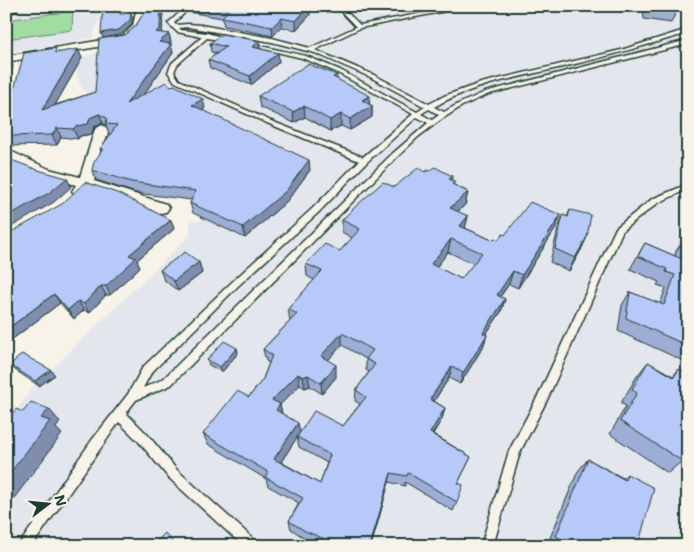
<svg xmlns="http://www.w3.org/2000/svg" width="694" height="552" font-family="'Shantell Sans',sans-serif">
<rect width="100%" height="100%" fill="#f7f3e8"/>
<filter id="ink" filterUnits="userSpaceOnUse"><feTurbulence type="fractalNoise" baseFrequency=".02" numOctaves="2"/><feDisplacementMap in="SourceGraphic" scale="10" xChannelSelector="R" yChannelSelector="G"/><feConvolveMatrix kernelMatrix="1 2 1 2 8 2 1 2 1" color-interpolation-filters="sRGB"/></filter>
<g filter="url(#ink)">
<path fill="#e4e6ed" d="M 17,6 L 108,6 L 112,12 L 102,13 L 92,38 L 48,47 L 6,52 L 6,8 Z
M 176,6 L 688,6 L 688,546 L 6,546 L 6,424 L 33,387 L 190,235 L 190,221 L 210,219 L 230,184 L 121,136 L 80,85 L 73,59 L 126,46 Z"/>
<path fill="#a2dca2" stroke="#608c6b" d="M 73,11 L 72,30 L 6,39 L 6,20 Z"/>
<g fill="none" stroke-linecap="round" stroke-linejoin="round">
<g stroke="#1f3d34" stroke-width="3">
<path id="service" d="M 187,6 L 192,6 L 174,23 L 176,25 L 188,24 L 201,25 L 272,38 L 310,48 L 356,27 L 336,6 L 341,6 L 360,25 L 460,6 L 471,6 L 360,28 L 315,50 L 374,75 L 429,104 L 444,96 L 481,83 L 621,50 L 688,29 L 688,33 C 644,46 602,58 558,68 C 516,78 471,85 434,107 L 444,112 L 458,104 L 485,92 L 688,40 L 688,44 L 489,94 L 462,106 L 439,121 L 418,137 L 396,158 L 171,385 L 136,400 L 126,413 L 147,434 L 177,470 L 257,542 L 259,546 L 243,546 L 169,478 L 139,442 L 119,422 L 32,546 L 18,546 L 92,440 L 128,394 L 143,367 L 232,282 L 313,208 L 359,161 L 267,123 L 175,82 L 168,72 L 172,63 L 202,37 L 177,32 L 168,23 ZM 188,27 L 272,42 L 315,53 L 370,77 L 425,107 L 417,112 L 340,70 L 306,56 L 247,43 L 247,45 L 302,58 L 336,72 L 413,114 L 363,157 L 271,121 L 179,80 L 174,72 L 177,65 L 207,38 L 229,42 L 232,40 L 207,33 L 181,30 L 179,28 ZM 429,109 L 439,115 L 432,120 L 421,114 ZM 417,117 L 428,123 L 392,154 L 163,379 L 143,388 L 151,373 L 238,286 L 319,212 L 367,162 Z
M 688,184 L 688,189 L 658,203 L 623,230 L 547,400 L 520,452 L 493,546 L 481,546 L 509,451 L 539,394 L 616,228 L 652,199 Z"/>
</g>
<g stroke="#1f3d34" stroke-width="3">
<path id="minor" d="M 137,6 L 147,6 C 146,22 141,33 128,42 L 6,62 L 6,56 L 121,37 L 133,26 Z
M 102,125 L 109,129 L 94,181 L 166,204 L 169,208 L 166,212 L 161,213 L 156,212 L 89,189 L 85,194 L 75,194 L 72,191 L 76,185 L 39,175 L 6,159 L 6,149 L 49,169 L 80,177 L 95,129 Z"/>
</g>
<use href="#service" fill="#f7f3e8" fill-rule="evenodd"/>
<use href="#minor" fill="#f7f3e8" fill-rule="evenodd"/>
</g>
<path fill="#9dadd5" stroke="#1f3d34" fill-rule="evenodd" d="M 145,6 L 184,6 L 179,10 L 163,8 L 162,33 L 169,34 L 171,43 L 170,44 L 173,53 L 144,94 L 171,86 L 205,108 L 202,110 L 310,170 L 287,201 L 245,238 L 193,213 L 190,203 L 192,200 L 136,193 L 96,180 L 92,170 L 101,152 L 100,149 L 111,134 L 109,134 L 106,125 L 103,123 L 94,127 L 92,134 L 80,136 L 78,139 L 61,137 L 57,145 L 6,146 L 6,98 L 15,86 L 58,52 L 82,58 L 55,105 L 95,92 L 125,35 L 135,27 L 143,14 Z
M 187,6 L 309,6 L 310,15 L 296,30 L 282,27 L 273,36 L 224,26 L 222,18 L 188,12 Z
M 643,6 L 676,6 L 677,10 L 671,23 L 644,19 Z
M 259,41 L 260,49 L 279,62 L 251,85 L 210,68 L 208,60 L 217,53 L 211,52 L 210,43 Z
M 337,75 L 337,79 L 372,106 L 372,117 L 350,130 L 341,126 L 330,131 L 305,117 L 294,123 L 260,107 L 258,96 Z
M 430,171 L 452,176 L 452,180 L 454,185 L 468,192 L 465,205 L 457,212 L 468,216 L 465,228 L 492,240 L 498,240 L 505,235 L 556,228 L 518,288 L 509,284 L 500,297 L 505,299 L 501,312 L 486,334 L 487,335 L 483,347 L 460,384 L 449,378 L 434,401 L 445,408 L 442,419 L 433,434 L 471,457 L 458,483 L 457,502 L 453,511 L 405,482 L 405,486 L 389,482 L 371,546 L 324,546 L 306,539 L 291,529 L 289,521 L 299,503 L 268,486 L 266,479 L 208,444 L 203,434 L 249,397 L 263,379 L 269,363 L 266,361 L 263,349 L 290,321 L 288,309 L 314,280 L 307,276 L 306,264 L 340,251 L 352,238 L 342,232 L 342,220 L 394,187 L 425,172 ZM 448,252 L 474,264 L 461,279 L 436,267 ZM 342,345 L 366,359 L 366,370 L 369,372 L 356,390 L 355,401 L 360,404 L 343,426 L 300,433 L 282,413 L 280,405 L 300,385 L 305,388 L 310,386 L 322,394 L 336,377 L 328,360 ZM 297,437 L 299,447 L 327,463 L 320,484 L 281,462 Z
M 570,210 L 587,237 L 581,250 L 569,271 L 550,262 L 558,229 L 563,215 L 567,217 Z
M 171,220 L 174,229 L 137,260 L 140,267 L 110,295 L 106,295 L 89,313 L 84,310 L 74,319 L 60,303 L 6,344 L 6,235 Z
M 685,238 L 688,238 L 688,363 L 618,331 L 622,305 L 630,292 L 660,304 L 666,288 L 657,285 L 659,282 L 630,269 L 645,243 L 675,256 L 676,251 Z
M 199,262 L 202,273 L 178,291 L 164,280 L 160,270 Z
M 237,348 L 238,353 L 222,372 L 209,365 L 207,360 Z
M 648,362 L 673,376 L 679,369 L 682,461 L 668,473 L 610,434 L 626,406 L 621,403 L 637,376 Z
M 10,365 L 55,375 L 39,386 L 15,370 Z
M 588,459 L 623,478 L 627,474 L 638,546 L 548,546 L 547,545 L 578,471 Z"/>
<path fill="#808dae" stroke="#1f3d34" d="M 6,6 L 18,6 L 18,12 L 6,14 Z
M 161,6 L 163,6 L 163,8 L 162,38 L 156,32 Z
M 178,6 L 184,6 L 179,10 Z
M 309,6 L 310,15 L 296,30 L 296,21 Z
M 131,13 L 133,17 L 131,25 L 120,35 L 103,38 L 101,33 Z
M 281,18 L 282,27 L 273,36 L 272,27 Z
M 169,34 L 171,43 L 162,51 L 159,42 Z
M 259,41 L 260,49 L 253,47 Z
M 171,44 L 173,53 L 130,114 L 126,104 Z
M 78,49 L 82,58 L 47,119 L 42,110 Z
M 278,53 L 279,62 L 251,85 L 250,76 Z
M 8,57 L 13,66 L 6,87 L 6,63 Z
M 370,96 L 369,107 L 362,100 Z
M 203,99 L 205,108 L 194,115 L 192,105 Z
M 304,106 L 305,117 L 294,123 L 293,112 Z
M 372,106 L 372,117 L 350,130 L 350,119 Z
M 99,114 L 103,123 L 94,127 L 92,134 L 80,136 L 78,139 L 73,129 L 76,126 L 90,118 Z
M 341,114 L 341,126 L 330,131 L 330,120 Z
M 57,128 L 61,137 L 57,145 L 52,135 Z
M 309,160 L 310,170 L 287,201 L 245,238 L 243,227 Z
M 67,178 L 71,187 L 54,202 L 6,230 L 6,217 Z
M 468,192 L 465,205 L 447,221 L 450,208 Z
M 561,215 L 556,228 L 518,288 L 522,275 Z
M 468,216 L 465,229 L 460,226 Z
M 171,220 L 174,229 L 137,260 L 140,267 L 110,295 L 106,286 L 129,255 Z
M 587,237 L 581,250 L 569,271 L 575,258 Z
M 451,239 L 448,252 L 429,277 L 431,264 Z
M 199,262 L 202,273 L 178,291 L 174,281 Z
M 513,271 L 509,284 L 492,307 L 497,295 Z
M 101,286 L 106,295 L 89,313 L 84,304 Z
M 54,294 L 60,303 L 6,344 L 6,330 Z
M 505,299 L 501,312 L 479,344 L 483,333 Z
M 78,301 L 84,310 L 74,319 L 68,310 Z
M 342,333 L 342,345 L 322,367 L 321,356 Z
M 487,335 L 483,347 L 460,384 L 463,373 Z
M 237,348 L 238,353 L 222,372 L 220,367 Z
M 336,365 L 336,377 L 322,394 L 321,383 Z
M 452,366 L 449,378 L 428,410 L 430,399 Z
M 51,370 L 55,375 L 39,386 L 35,381 Z
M 298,374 L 300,385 L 280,405 L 282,415 L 276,410 L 272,400 Z
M 308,375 L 310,386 L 305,388 L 303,377 Z
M 445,408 L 442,419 L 427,443 L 430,433 Z
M 49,409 L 60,422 L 56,428 L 62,434 L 6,509 L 6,478 L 41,418 Z
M 298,423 L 300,433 L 277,468 L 274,459 Z
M 391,473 L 389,482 L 371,546 L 370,546 Z"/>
<path fill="#b7c9f8" stroke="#1f3d34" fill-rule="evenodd" d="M 103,6 L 119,6 L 120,14 L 131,13 L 130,20 L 119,30 L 101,33 Z
M 145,6 L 161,6 L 160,29 L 156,32 L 169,34 L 159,42 L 171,44 L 126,104 L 166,82 L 171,86 L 174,85 L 203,99 L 192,105 L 309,160 L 286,191 L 243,227 L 190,203 L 196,191 L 132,182 L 92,170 L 94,162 L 103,149 L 100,149 L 117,125 L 106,124 L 107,118 L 99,114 L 90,118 L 88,124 L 76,126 L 73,129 L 57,128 L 52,135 L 6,136 L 6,98 L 15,86 L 24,53 L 56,48 L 55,53 L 78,49 L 42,110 L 95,92 L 99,39 L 125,35 L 135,27 L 143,14 Z
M 205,6 L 309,6 L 296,21 L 281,18 L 272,27 L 222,17 L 229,10 Z
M 649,6 L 676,6 L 677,10 Z
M 222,34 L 259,41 L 253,47 L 278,53 L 250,76 L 208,60 L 226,47 L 210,43 Z
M 308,64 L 337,75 L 333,77 L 370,96 L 362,100 L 372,106 L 350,119 L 341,114 L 330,120 L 304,106 L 293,112 L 258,96 Z
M 6,158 L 38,170 L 67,178 L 49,193 L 6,217 Z
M 435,167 L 452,176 L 449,179 L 455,182 L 452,184 L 468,192 L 450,208 L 468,216 L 460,226 L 492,240 L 494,238 L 498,240 L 503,234 L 505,235 L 530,202 L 561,215 L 522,275 L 513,271 L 497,295 L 505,299 L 483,333 L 487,335 L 463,373 L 452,366 L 430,399 L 445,408 L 430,433 L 471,457 L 458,483 L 463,485 L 457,502 L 408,473 L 407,476 L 391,473 L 370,546 L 342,546 L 305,531 L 289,521 L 303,498 L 265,477 L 268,472 L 203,434 L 237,391 L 249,397 L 263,379 L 272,355 L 263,349 L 297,314 L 288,309 L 322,271 L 306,264 L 325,244 L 340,251 L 360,229 L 342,220 L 355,207 L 383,182 L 394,187 L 418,168 L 425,172 L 428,170 L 430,171 ZM 451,239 L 482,253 L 461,279 L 431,264 ZM 342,333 L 373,350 L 366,359 L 375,364 L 356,390 L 366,397 L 343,426 L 314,411 L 297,437 L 330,455 L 320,484 L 274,459 L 298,423 L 276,410 L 280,404 L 272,400 L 298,374 L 303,377 L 308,375 L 321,383 L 336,365 L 321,356 Z
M 85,182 L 117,193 L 171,220 L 129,255 L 136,258 L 106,286 L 101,286 L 84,304 L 78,301 L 68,310 L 54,294 L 6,330 L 6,235 L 62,204 Z
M 570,210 L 591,215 L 587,237 L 575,258 L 555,249 L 563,215 L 568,217 Z
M 685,238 L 688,238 L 688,346 L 626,318 L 630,292 L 664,305 L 675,275 L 666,272 L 667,269 L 638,256 L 645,243 L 682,259 Z
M 185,252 L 199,262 L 174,281 L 160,270 Z
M 224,341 L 237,348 L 220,367 L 207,360 Z
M 22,354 L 51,370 L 35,381 L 10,365 Z
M 648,362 L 674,377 L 679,369 L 688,374 L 688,450 L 682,461 L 620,421 L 637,393 L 632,389 Z
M 31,402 L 49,409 L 41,418 L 50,421 L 6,478 L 6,421 L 16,409 L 23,412 Z
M 588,459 L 625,480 L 627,474 L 654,488 L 638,546 L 573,546 L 556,536 Z
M 165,533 L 176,546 L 152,546 Z"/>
</g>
<rect width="694" height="552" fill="none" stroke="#f7f3e8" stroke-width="25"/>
<rect x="12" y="12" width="669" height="527" fill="none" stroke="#1f3d34" stroke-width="2" filter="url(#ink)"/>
<g transform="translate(48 504) rotate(74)" stroke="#f7f3e8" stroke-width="4" paint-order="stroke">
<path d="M0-4L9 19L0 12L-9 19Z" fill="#1f3d34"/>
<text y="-8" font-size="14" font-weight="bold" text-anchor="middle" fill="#1f3d34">N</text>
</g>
</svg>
